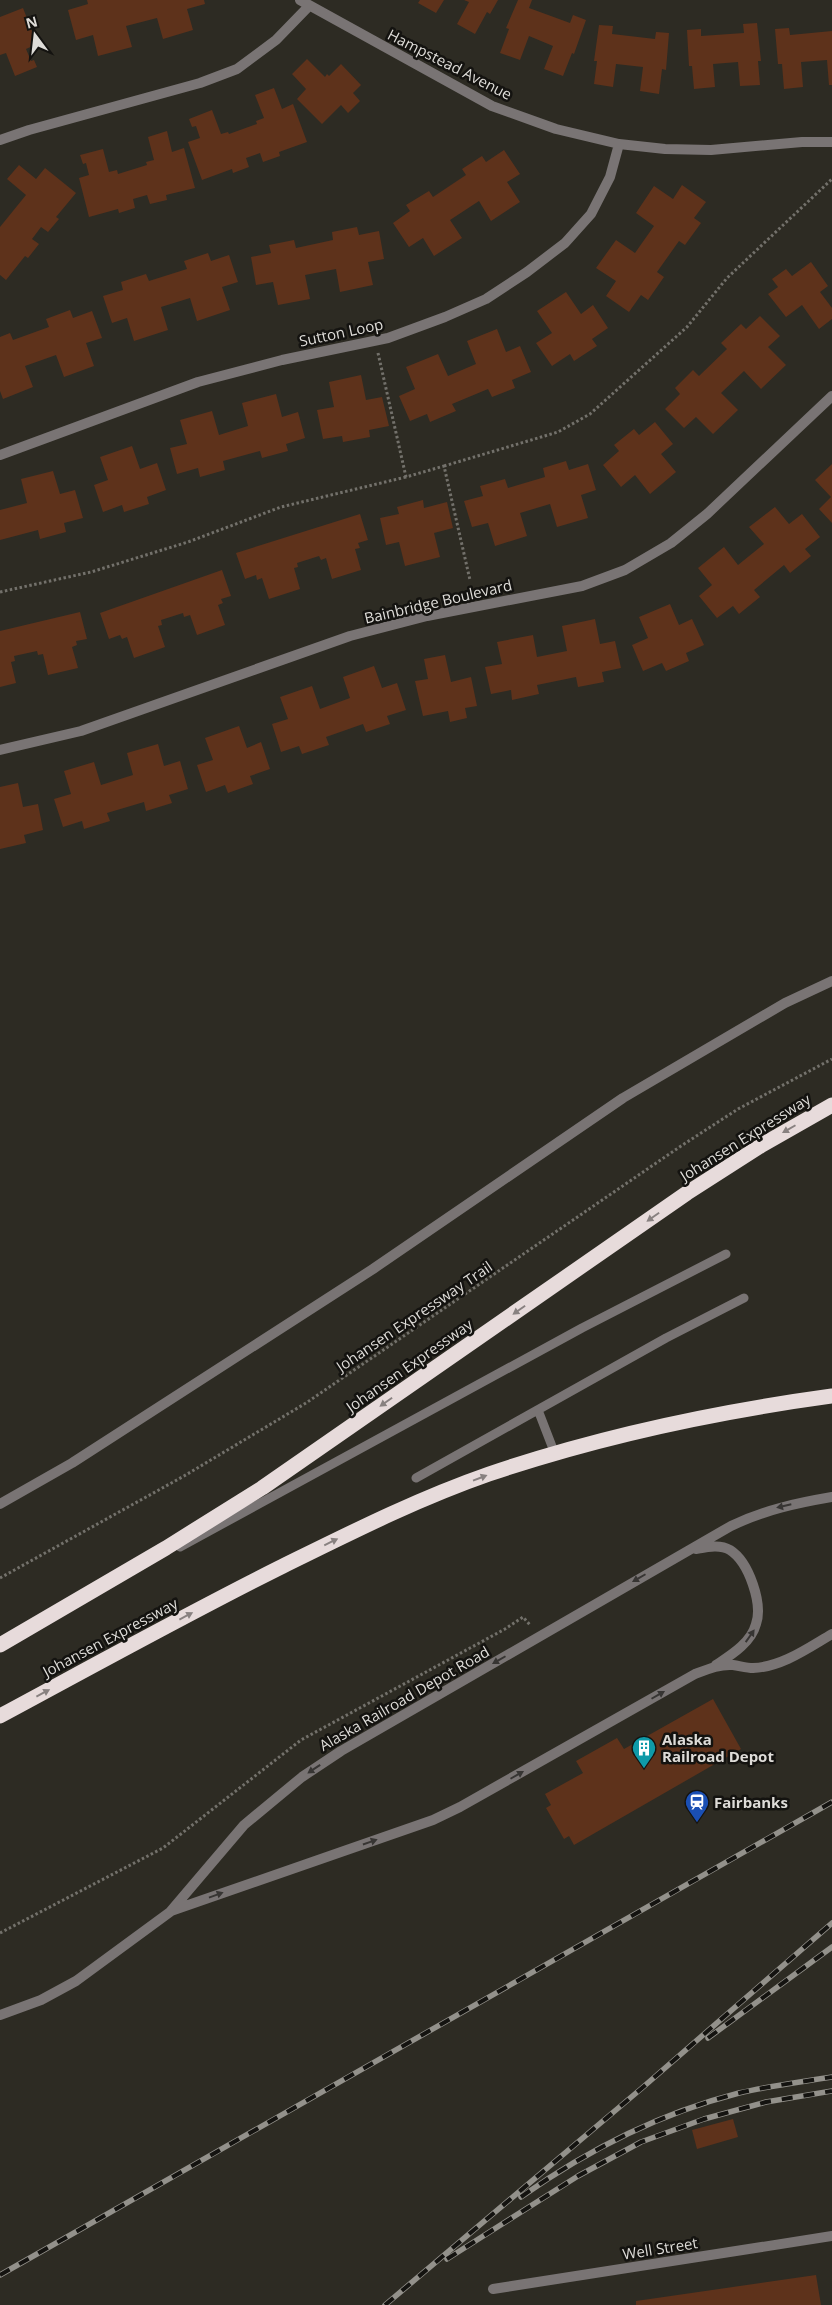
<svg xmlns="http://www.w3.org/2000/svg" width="832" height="2305" font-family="'Open Sans',sans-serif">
<rect width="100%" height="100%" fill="#2d2b23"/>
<path fill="#5e321b" d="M 87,0 L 204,0 L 205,4 L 187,9 L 193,30 L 163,39 L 157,18 L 126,26 L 132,47 L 98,56 L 93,35 L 76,40 L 68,10 L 88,4 Z
M 420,0 L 444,0 L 436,13 L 418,3 Z
M 464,0 L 498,0 L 490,14 L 487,12 L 475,34 L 457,24 L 469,2 Z
M 518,0 L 532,0 L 529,8 L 570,23 L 573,15 L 586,20 L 574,54 L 572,53 L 563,76 L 544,69 L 553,46 L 529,36 L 520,60 L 500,53 L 509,29 L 506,28 Z
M 23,8 L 37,44 L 26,49 L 31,61 L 34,60 L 37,67 L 15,76 L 6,53 L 0,55 L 0,17 Z
M 757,23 L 761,61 L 758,61 L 760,85 L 740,86 L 738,62 L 713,64 L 715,87 L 694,89 L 692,66 L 689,66 L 687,30 L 701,29 L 701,36 L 744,33 L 743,24 Z
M 599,25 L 613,26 L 612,34 L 655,39 L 656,32 L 669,33 L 666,70 L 662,69 L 659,94 L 640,91 L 643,67 L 616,64 L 613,87 L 594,84 L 597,61 L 594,61 Z
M 789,28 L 790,35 L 832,31 L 832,85 L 829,85 L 827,60 L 801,62 L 803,87 L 784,89 L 782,64 L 778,64 L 775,29 Z
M 307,59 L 325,77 L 327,74 L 329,76 L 341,64 L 361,85 L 353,93 L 360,101 L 348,113 L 341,105 L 322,124 L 297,99 L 306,89 L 292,74 Z
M 274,88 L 282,109 L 293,104 L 307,142 L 279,152 L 280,156 L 263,162 L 260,153 L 246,158 L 249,167 L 233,173 L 232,169 L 202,180 L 188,142 L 200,138 L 196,126 L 192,127 L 189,119 L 212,110 L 221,134 L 228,132 L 229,134 L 257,124 L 256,121 L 264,118 L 255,95 Z
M 167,131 L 172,152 L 184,148 L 195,188 L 166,195 L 167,200 L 150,204 L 147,195 L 133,199 L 135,208 L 119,213 L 118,209 L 89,217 L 79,178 L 89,175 L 86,163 L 83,164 L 80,155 L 103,149 L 109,172 L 117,170 L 118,174 L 147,165 L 146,162 L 154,160 L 148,137 Z
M 504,150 L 520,174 L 507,182 L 520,202 L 491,221 L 479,201 L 450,220 L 462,238 L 434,256 L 423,238 L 409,247 L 393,223 L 410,211 L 406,205 L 429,191 L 433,197 L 466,175 L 462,169 L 482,156 L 486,162 Z
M 19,165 L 36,179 L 45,168 L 76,193 L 56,217 L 59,219 L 48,232 L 41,227 L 32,239 L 39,244 L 28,258 L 25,256 L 6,280 L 0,275 L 0,227 L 26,195 L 7,179 Z
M 682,185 L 706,202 L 694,218 L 701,223 L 685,245 L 679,241 L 657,272 L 664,277 L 648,300 L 641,295 L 629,312 L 606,296 L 616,281 L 596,268 L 616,240 L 635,253 L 654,226 L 636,213 L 654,186 L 673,199 Z
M 357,227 L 359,235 L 379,231 L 384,259 L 368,262 L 373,285 L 340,292 L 336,269 L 305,275 L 310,299 L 278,305 L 273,282 L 256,285 L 251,257 L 271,253 L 269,245 L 294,240 L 296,248 L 333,240 L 332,232 Z
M 208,253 L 211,261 L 229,255 L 238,282 L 222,287 L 230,310 L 197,321 L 190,298 L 161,307 L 168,330 L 134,341 L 127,318 L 112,323 L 103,296 L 123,290 L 121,282 L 146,274 L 149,281 L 187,269 L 184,261 Z
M 811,262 L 828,286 L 820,292 L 832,308 L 832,319 L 819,329 L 802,305 L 786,317 L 768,294 L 778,287 L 772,279 L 786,269 L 792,276 Z
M 566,292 L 581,314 L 593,305 L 608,328 L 592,339 L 597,346 L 574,361 L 570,354 L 552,366 L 536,343 L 552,333 L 537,311 Z
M 70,310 L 73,318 L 92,311 L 102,338 L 86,343 L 94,366 L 64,377 L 56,355 L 25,366 L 33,387 L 3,399 L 0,391 L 0,337 L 10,333 L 13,340 L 49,327 L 46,319 Z
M 760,316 L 780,336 L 768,347 L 786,365 L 761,389 L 744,371 L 721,393 L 738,410 L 713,434 L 696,417 L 684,428 L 665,409 L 680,394 L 675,388 L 693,370 L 699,376 L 727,349 L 721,343 L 741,324 L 746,329 Z
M 497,329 L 506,352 L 520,346 L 531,372 L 512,380 L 515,388 L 492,397 L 488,389 L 452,404 L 456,411 L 430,422 L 427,414 L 410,421 L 399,396 L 415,389 L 406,367 L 438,354 L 448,376 L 476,364 L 467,341 Z
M 361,375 L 366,400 L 382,397 L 389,426 L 369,430 L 370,437 L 343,442 L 342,436 L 323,439 L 317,410 L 334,407 L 329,382 Z
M 276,394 L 282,417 L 298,412 L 305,438 L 286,444 L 288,451 L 262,458 L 260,451 L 223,461 L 225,470 L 200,477 L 198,468 L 177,474 L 170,448 L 187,444 L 180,420 L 212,411 L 219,435 L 248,426 L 242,403 Z
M 655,422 L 673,444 L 661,454 L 676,472 L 650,494 L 635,475 L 621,487 L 603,465 L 619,451 L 614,445 L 634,429 L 639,435 Z
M 132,446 L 140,469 L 157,463 L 166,490 L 147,497 L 149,504 L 124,512 L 122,505 L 103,512 L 94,485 L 108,480 L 100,457 Z
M 566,461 L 569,470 L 588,464 L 596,490 L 581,495 L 588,518 L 557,527 L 550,504 L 520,513 L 527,536 L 495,546 L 488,523 L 472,527 L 464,501 L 483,496 L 480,486 L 505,479 L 508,488 L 545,477 L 543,468 Z
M 832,464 L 832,523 L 819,509 L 831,497 L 815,480 Z
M 53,471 L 60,494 L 75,490 L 83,518 L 64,523 L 66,532 L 40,539 L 38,530 L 0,540 L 0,510 L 27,503 L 21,479 Z
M 423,500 L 424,508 L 447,502 L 453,528 L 434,533 L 440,557 L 405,566 L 399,542 L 386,545 L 380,518 L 399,514 L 397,507 Z
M 775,507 L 789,524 L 802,514 L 820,537 L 805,549 L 811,556 L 790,573 L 784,565 L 754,590 L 760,597 L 739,614 L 733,606 L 717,618 L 699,596 L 712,585 L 698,568 L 724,547 L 738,565 L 764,544 L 749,527 Z
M 360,514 L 368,540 L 358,543 L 360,548 L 355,549 L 361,570 L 332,579 L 326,558 L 321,560 L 319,556 L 297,563 L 298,567 L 294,568 L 300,589 L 269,599 L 262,578 L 257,580 L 256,575 L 245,579 L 236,553 Z
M 222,570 L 231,596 L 221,599 L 223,603 L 218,605 L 225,625 L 197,635 L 190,615 L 184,617 L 183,613 L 161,620 L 162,625 L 158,626 L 165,647 L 134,658 L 127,637 L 122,639 L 120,635 L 109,639 L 100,613 Z
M 670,604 L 679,625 L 692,619 L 704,645 L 686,653 L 689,661 L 666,671 L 662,663 L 643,671 L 632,645 L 648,638 L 639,617 Z
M 80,612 L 87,639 L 76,641 L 77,645 L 72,647 L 78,668 L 48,675 L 43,654 L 38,655 L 37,651 L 14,656 L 15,661 L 11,662 L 16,683 L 0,687 L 0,631 Z
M 595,619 L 600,644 L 615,641 L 621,668 L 602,672 L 604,682 L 578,687 L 576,677 L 537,685 L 539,694 L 512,700 L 511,690 L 491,694 L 485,667 L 502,664 L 497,642 L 533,635 L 537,657 L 567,651 L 562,626 Z
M 445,655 L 451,682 L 471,677 L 477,706 L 465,708 L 467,718 L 450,722 L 448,711 L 423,716 L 415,681 L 428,679 L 424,659 Z
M 374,666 L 382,688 L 397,683 L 406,710 L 387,716 L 390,724 L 366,732 L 363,724 L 326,737 L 329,745 L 302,754 L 299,746 L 281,752 L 272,724 L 288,719 L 280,697 L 312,686 L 320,709 L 350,698 L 343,677 Z
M 239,726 L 247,748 L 261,742 L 270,769 L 250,776 L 253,784 L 228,793 L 225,785 L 206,792 L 197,765 L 213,760 L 205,738 Z
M 158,744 L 164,766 L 180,761 L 188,789 L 169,795 L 172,803 L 146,811 L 144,802 L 107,813 L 110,821 L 84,829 L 82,821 L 63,827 L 54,799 L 71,794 L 64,771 L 94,762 L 101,785 L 133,775 L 127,753 Z
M 18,783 L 23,807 L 38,804 L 43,830 L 24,835 L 26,843 L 0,849 L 0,787 Z
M 713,1699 L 741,1749 L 574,1845 L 569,1836 L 564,1839 L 546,1808 L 551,1805 L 545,1794 L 583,1773 L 576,1761 L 617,1738 L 624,1749 Z
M 733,2119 L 738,2137 L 697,2149 L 692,2130 Z
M 816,2275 L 821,2305 L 636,2305 L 636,2301 Z"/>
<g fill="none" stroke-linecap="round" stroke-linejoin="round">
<path stroke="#73716b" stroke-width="3" stroke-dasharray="2.5 2.5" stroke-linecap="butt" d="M 378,353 L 406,477 L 444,466 L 470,580
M 444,466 L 558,432 L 590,414 L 687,327 L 727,278 L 832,179
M 0,592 L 91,572 L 188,542 L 281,507 L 406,477
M 0,1578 L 184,1476 L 306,1403 L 681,1146 L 738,1109 L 832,1059
M 0,1933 L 163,1848 L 301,1740 L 505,1629 L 523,1617 L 531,1626"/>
<path stroke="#797474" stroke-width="9" d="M 538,1410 L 555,1454
M 416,1478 L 666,1338 L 744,1298
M 180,1547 L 582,1328 L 726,1254"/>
<path stroke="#797474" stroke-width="10" d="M 300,0 L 492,106 L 556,129 L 619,144 L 665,149 L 711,150 L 802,142 L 832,142
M 0,140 L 29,130 L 200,83 L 237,69 L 276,40 L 309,6
M 0,455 L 198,382 L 282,360 L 388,338 L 445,317 L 486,299 L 527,272 L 565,243 L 591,214 L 610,177 L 619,144
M 0,750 L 81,731 L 350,636 L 427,616 L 582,586 L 625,570 L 671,543 L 707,514 L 832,396
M 0,1504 L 72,1463 L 373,1269 L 623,1098 L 785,1003 L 832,981
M 696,1549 C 707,1547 720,1544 730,1550 C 749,1562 763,1604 756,1624 C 751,1643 731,1655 716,1665
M 171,1911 L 433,1820 L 460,1807 L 695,1674 C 708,1669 720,1664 733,1665 C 740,1666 747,1668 753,1668 C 782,1667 808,1648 832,1634
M 0,2015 L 41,2000 L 76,1981 L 170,1912 L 244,1825 L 302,1777 L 341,1751 L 731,1526 C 764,1510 797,1503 832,1497
M 493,2289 L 832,2236"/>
<path stroke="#e7dbdb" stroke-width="15" d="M 0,1645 L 166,1548 L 262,1488 L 687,1193 L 762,1145 L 832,1105
M 0,1716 C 93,1666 185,1615 279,1568 C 348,1534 417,1499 489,1474 C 601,1436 715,1412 832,1396"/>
<g stroke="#93918b" stroke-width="5.5">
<path id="rail" d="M 708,2038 L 832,1947
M 521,2197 C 586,2151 661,2113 739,2093 C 769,2086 801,2082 832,2077
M 447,2259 L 578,2176 L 641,2142 L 704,2119 L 766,2102 L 832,2091
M 0,2275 L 832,1802
M 385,2305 L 642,2088 L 832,1923"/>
</g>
<use href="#rail" stroke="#141310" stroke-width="4" stroke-dasharray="11" stroke-linecap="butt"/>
</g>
<defs><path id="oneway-solid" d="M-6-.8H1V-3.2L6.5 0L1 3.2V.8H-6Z" transform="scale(1.25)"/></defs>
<g fill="#888180">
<use href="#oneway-solid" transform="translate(789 1129) rotate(150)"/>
<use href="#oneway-solid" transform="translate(653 1217) rotate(145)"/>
<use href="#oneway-solid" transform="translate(519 1310) rotate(145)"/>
<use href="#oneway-solid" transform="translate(386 1402) rotate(145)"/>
<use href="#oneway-solid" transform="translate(480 1478) rotate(-21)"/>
<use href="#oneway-solid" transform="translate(331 1542) rotate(-26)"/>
<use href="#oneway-solid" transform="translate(186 1616) rotate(-28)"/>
<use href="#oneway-solid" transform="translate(43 1693) rotate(-28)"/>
</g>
<g fill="#373533">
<use href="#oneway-solid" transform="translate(784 1506) rotate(167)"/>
<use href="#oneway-solid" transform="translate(639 1578) rotate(150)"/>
<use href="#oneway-solid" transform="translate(750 1636) rotate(-55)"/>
<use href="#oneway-solid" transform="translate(499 1660) rotate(150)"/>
<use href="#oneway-solid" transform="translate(658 1695) rotate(-30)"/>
<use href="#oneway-solid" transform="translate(314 1769) rotate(146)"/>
<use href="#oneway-solid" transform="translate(517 1775) rotate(-30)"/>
<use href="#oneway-solid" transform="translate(370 1842) rotate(-19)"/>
<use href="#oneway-solid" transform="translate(216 1895) rotate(-20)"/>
</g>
<defs>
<g id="building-pin" transform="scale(1.25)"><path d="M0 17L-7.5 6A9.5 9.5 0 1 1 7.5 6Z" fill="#0f9aa8" stroke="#141310"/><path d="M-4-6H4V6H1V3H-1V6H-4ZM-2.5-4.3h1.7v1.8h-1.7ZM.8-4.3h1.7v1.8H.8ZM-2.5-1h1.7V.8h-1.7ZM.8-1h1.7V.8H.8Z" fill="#fff"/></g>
<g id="station-pin" transform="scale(1.25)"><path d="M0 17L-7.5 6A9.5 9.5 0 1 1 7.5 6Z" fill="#1a4fb4" stroke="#141310"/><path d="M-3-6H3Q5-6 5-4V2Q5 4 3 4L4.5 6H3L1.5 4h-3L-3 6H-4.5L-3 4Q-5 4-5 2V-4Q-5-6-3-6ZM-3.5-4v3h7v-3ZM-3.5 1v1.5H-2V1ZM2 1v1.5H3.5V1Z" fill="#fff"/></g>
</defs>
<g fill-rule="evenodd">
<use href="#building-pin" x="644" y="1748"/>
<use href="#station-pin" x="697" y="1802"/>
</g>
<g text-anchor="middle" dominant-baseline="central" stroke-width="5" stroke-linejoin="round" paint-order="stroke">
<g font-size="15" fill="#dedcd8" stroke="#141310">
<text transform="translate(450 64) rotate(27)">Hampstead Avenue</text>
<text transform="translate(341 332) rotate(-12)">Sutton Loop</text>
<text transform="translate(438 601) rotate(-13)">Bainbridge Boulevard</text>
<text transform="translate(745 1137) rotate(-32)">Johansen Expressway</text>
<text transform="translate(414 1316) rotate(-34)">Johansen Expressway Trail</text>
<text transform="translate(409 1365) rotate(-35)">Johansen Expressway</text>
<text transform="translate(110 1637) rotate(-28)">Johansen Expressway</text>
<text transform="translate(404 1698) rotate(-30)">Alaska Railroad Depot Road</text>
<text transform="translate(660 2248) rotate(-9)">Well Street</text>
</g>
<g font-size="15" font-weight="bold" fill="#dedcd8" stroke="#141310" text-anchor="start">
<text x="662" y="1739">Alaska<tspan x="662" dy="17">Railroad Depot</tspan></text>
<text x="714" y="1802">Fairbanks</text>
</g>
</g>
<g transform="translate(35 35) rotate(345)" stroke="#141310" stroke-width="4" paint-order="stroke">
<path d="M0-4L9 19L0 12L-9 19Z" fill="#dedcd8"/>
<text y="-8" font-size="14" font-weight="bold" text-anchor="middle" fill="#dedcd8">N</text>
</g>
</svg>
